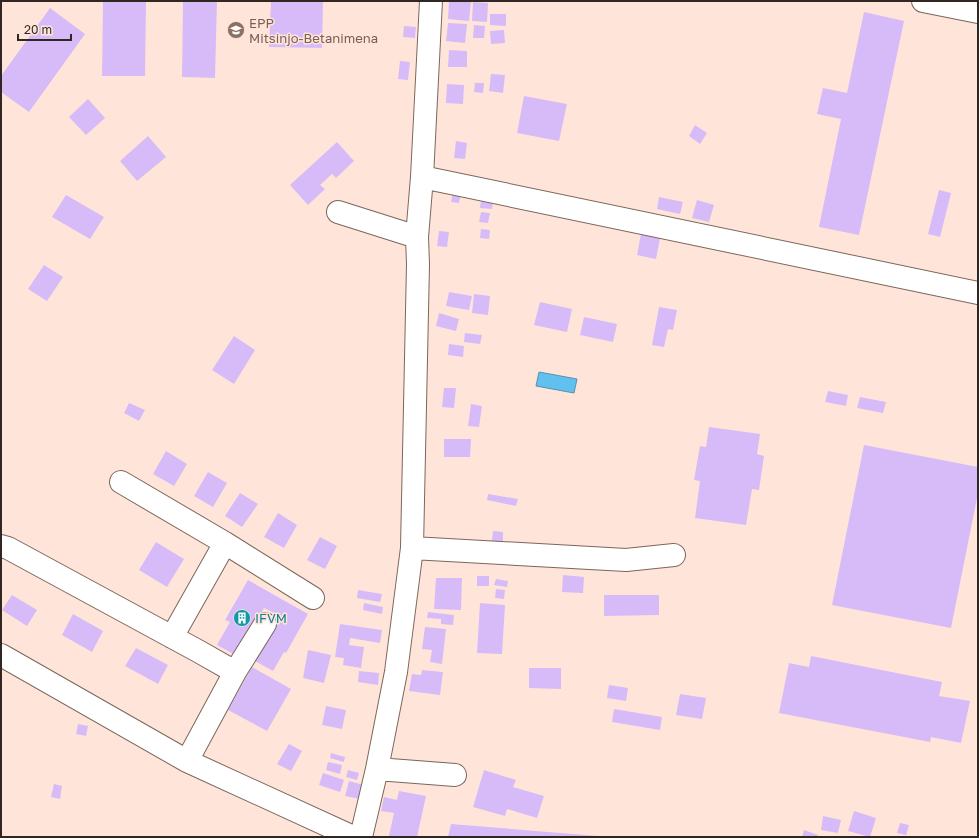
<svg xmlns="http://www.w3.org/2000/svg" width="979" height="838" font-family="'Golos Text',sans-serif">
<rect width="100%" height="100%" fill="#ffe5d9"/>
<path fill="#62c0ee" stroke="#5392b1" d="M 539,372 L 577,379 L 574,393 L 536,386 Z"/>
<path fill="#d7bbf8" d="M 103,1 L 146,1 L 145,76 L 102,76 Z
M 183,1 L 217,1 L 215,78 L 182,77 Z
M 271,1 L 323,2 L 322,48 L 269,47 Z
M 449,1 L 471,2 L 469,21 L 448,19 Z
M 473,2 L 488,3 L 487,22 L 472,21 Z
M 50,8 L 85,34 L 29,112 L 1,92 L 1,76 Z
M 864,12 L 904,21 L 859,235 L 819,227 L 841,119 L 817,114 L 823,88 L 847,93 Z
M 490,14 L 506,14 L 506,26 L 490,25 Z
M 448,23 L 467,24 L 465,43 L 446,41 Z
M 474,25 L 485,26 L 484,38 L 473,38 Z
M 404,26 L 416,27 L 415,38 L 403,37 Z
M 504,30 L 505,43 L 491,44 L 490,31 Z
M 449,50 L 467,51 L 467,67 L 448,67 Z
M 400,61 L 410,62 L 408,80 L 398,79 Z
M 491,74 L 505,75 L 503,93 L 489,91 Z
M 475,83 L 484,83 L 483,93 L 474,92 Z
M 447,84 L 464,85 L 463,104 L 446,103 Z
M 524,96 L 567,104 L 559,141 L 517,133 Z
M 88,99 L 105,118 L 86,135 L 69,117 Z
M 695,125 L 707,133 L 700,144 L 689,136 Z
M 148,136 L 166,157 L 137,181 L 120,161 Z
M 456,141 L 467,143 L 465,159 L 454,158 Z
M 337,142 L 354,161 L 336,178 L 332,174 L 320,185 L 325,189 L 308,205 L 290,185 Z
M 939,190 L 951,193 L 940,237 L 928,234 Z
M 453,191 L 461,193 L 459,203 L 451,202 Z
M 482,193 L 494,195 L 492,209 L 480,208 Z
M 66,195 L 104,217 L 90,239 L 52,217 Z
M 659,197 L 683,202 L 680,214 L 657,209 Z
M 697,200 L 714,205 L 709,222 L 692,218 Z
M 481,212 L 490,213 L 488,223 L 479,222 Z
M 481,229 L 490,230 L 489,239 L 480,238 Z
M 439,231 L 449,232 L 447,247 L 437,246 Z
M 641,234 L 660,238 L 656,259 L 637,255 Z
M 44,265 L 63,277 L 47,301 L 28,289 Z
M 449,292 L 472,296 L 469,310 L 446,306 Z
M 474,294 L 490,296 L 488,315 L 472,313 Z
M 540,302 L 572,309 L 567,332 L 534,325 Z
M 659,307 L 677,310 L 673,330 L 668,329 L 664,347 L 652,345 Z
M 439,313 L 459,319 L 456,331 L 436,326 Z
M 584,317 L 617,324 L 613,342 L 580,335 Z
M 465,333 L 482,335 L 480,344 L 464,342 Z
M 234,336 L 255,350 L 234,384 L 212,370 Z
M 449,344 L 464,346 L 463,357 L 448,355 Z
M 444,388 L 456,388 L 454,408 L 442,407 Z
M 828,391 L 848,395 L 846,406 L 825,402 Z
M 860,397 L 886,402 L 883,413 L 857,408 Z
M 129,403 L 145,410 L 139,421 L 124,413 Z
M 471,404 L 482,406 L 479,427 L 468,426 Z
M 709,427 L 760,434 L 757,454 L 764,456 L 759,490 L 752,489 L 746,525 L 695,518 L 700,481 L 694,480 L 700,446 L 706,447 Z
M 444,439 L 471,439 L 470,457 L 444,457 Z
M 864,445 L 978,467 L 978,493 L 951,628 L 832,605 Z
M 166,451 L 187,464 L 174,486 L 153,474 Z
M 208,472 L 227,483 L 213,507 L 194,496 Z
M 240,493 L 258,504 L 242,527 L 225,516 Z
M 488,494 L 518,499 L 516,506 L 487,500 Z
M 278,513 L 297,525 L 284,548 L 264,537 Z
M 493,531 L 503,532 L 503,541 L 492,541 Z
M 320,537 L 337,546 L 325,569 L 307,560 Z
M 156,542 L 184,559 L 167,587 L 139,570 Z
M 563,575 L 584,577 L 583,593 L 562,592 Z
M 477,576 L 489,576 L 489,586 L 477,586 Z
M 436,578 L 462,578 L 461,610 L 434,609 Z
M 496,579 L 508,581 L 507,587 L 494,585 Z
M 248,580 L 308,614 L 286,653 L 284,652 L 273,671 L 255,661 L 280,616 L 264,608 L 237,656 L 217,645 L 230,622 L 225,620 Z
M 496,589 L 505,590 L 504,599 L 495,598 Z
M 358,590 L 382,594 L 380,602 L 357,598 Z
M 12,595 L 37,610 L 27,626 L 2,610 Z
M 604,595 L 659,595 L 659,615 L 604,616 Z
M 364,603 L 383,607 L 382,614 L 363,610 Z
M 480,603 L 505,605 L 502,654 L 477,653 Z
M 428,612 L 454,615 L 453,625 L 441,624 L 441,619 L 427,618 Z
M 73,614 L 103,631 L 92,652 L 62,635 Z
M 340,624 L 382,630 L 380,643 L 350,638 L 349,645 L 364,647 L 361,668 L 343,665 L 344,658 L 335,657 Z
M 425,627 L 446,629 L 442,664 L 430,662 L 432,650 L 422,649 Z
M 136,648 L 168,665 L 158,684 L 125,666 Z
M 308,650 L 331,655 L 324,683 L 303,678 Z
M 811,656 L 942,682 L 939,696 L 970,701 L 961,743 L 931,737 L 930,742 L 779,713 L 789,663 L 809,667 Z
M 252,667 L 291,689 L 267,731 L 228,710 Z
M 529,668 L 561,668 L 561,689 L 529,688 Z
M 422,670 L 443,672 L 440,695 L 409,691 L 412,674 L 421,675 Z
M 359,671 L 379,673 L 378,685 L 358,682 Z
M 609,685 L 628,688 L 626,701 L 607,698 Z
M 680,694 L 706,698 L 702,719 L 676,715 Z
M 326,706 L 346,710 L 342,729 L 322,725 Z
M 614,709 L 662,717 L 660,730 L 612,722 Z
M 78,724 L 88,726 L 86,736 L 76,734 Z
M 289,744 L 302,751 L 291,771 L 277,764 Z
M 331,753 L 345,757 L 344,762 L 330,758 Z
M 328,762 L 342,765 L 340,774 L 326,770 Z
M 348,770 L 359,773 L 357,780 L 346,777 Z
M 484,770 L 516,780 L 513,787 L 544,796 L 537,818 L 507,809 L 505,816 L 473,807 Z
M 323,773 L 344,780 L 340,792 L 319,785 Z
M 349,781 L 364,785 L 360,799 L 345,796 Z
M 54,784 L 62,786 L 60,799 L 51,797 Z
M 399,791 L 426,796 L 417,837 L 389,836 L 394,813 L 381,811 L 384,797 L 397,800 Z
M 854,811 L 876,818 L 870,837 L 848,831 Z
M 823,816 L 841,820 L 838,833 L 821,830 Z
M 900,823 L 909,825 L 906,835 L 897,833 Z
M 451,824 L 598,836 L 598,837 L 448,837 Z
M 804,830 L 818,835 L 817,837 L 802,837 Z"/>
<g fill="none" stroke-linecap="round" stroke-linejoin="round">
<g stroke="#7c665b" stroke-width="24">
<path id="minor" d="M 923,1 L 978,12
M 422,177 L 978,293
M 338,212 L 417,237
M 121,482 L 225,543 L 313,598
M 1,546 L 8,548 L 198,651 L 235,672
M 412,548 L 626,560 L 674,555
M 172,637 L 225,543
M 1,655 L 187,761 L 353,837
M 187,761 L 235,672 L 265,624
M 377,769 L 455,775
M 361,837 L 377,769 L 396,672 L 412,548 L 418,264 L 417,237 L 422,177 L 431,1"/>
</g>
<use href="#minor" stroke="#fff" stroke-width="22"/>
</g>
<defs>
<g id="school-disc" transform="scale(0.9)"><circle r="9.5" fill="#8d6e63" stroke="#ffe5d9"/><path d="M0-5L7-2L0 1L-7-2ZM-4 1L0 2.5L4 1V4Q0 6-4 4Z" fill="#fff"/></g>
<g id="building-disc" transform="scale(0.9)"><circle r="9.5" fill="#0f9aa8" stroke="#ffe5d9"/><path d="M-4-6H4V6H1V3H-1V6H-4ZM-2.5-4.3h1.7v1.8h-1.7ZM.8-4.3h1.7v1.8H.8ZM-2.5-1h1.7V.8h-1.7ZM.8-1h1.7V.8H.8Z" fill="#fff"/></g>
</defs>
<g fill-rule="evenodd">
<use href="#school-disc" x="236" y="30"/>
<use href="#building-disc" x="242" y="618"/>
</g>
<g text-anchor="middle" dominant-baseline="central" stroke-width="3" stroke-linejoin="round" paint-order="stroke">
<g font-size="13" fill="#785e54" stroke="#ffe5d9" text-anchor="start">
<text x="249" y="23">EPP<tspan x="249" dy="15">Mitsinjo-Betanimena</tspan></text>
</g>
<g font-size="13" fill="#0d838f" stroke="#ffe5d9" text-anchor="start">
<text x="255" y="618">IFVM</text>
</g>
</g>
<rect width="979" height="838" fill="none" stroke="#302722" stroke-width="4"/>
<path d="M18 34v6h53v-6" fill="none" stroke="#302722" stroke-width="2"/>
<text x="24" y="34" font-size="12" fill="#302722" stroke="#ffe5d9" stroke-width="3" paint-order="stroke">20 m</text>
</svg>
